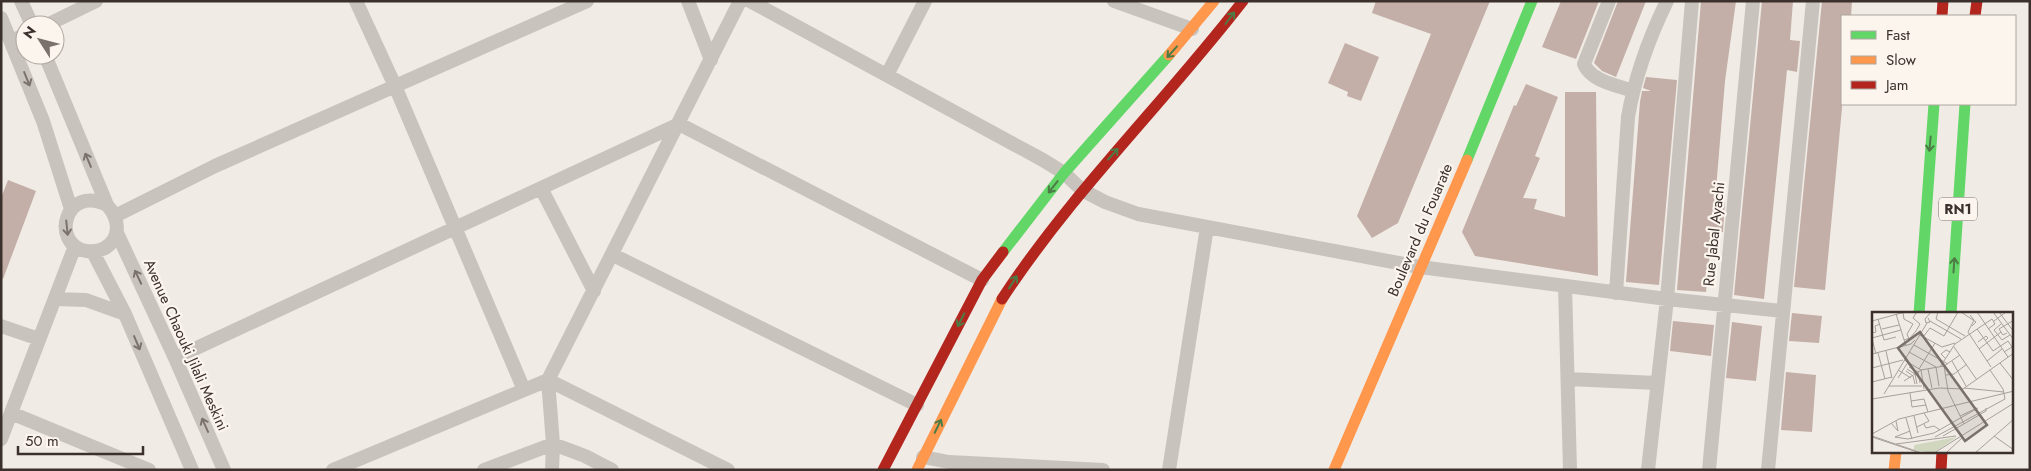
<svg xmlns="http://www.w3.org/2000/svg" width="2031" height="471" font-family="Jost,sans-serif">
<rect width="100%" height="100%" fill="#f0ebe5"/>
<path fill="#c3afa7" d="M 1376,1 L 1490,1 L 1398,223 L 1372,238 L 1357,216 L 1431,34 L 1372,13 Z
M 1561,1 L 1599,1 L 1576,59 L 1542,47 Z
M 1618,1 L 1646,1 L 1616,77 L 1602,71 L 1594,63 Z
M 1701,1 L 1736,1 L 1725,81 L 1715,201 L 1725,202 L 1723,232 L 1712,231 L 1706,292 L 1677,290 Z
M 1762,1 L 1793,1 L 1790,40 L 1800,41 L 1797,72 L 1787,70 L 1764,299 L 1734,295 Z
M 1822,1 L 1852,1 L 1851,16 L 1842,16 L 1842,108 L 1825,290 L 1794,287 Z
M 1345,43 L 1379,57 L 1361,101 L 1347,96 L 1348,92 L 1328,83 Z
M 1646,77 L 1677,80 L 1659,285 L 1626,282 L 1640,102 L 1642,91 L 1651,91 L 1643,88 Z
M 1526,84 L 1558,97 L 1535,156 L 1540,158 L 1523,198 L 1537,199 L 1534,209 L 1565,217 L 1565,92 L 1596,92 L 1598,276 L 1475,256 L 1462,232 L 1514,105 L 1516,106 Z
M 8,180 L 36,191 L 3,279 L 1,279 L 1,198 Z
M 1792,313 L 1822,316 L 1819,343 L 1789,341 Z
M 1673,321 L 1714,325 L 1711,356 L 1670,351 Z
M 1732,322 L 1762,326 L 1756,381 L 1726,378 Z
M 1786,372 L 1816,375 L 1812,432 L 1781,430 Z"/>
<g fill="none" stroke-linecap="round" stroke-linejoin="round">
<path stroke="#c9c3be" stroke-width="14" d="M 21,1 L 32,25
M 356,1 L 395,86 L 524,390
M 688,1 L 711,60
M 750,1 L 1043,160 L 1064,173 L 1082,190 L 1105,202 L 1138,214 L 1420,267 L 1667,299 L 1782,311
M 1114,1 L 1192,29
M 1609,1 L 1584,64 C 1591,81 1616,85 1633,91
M 1,18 L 43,121 L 71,209
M 47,25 L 96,1
M 11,41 L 25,35
M 45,55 L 107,205 C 119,218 122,237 105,248 C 99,251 93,252 86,251 C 50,244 65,184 107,205
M 887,75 L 925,1
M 541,188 L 594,291
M 115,216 L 215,166 L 587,1
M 117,233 L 175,358 L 224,470
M 93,252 L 125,314 L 192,470
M 613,255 L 917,405
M 1565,286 L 1570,470
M 1616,293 L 1628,117 C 1635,76 1649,38 1667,1
M 55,299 L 86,300 L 125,314
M 1,326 L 39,339
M 175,358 L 679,124 L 982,280
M 1568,379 L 1657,383
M 11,413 L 149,470
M 1,439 L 75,246
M 923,457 L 949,462 L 1103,470
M 333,470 L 548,380 L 728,470
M 484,470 L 553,444 L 585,456 L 612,470
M 552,470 L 553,444 L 548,380 L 740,1
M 1169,470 L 1207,227
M 1648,470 L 1667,299 L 1692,1
M 1709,470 L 1753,1
M 1768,470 L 1813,1"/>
<path stroke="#63d668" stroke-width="11" d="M 1467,160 L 1532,1
M 1003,252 L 1064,173 L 1169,55
M 1919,314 L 1934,104
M 1951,314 L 1965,104"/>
<path stroke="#ff974d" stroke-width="11" d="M 1169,55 L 1214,1
M 917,470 L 1002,299
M 1334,470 L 1467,160
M 1894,470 L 1896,452"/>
<path stroke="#b3261e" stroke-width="11" d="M 1942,16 L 1943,1
M 1975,16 L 1977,1
M 1002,299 C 1072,192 1165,102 1243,1
M 883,470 L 982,280 L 1003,252
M 1941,470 L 1942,452"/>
</g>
<defs><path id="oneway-shaft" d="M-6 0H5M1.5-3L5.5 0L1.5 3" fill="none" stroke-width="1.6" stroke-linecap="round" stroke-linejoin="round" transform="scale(1.25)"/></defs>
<g stroke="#4d7b46">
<use href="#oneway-shaft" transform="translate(1230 18) rotate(-53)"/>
<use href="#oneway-shaft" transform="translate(1172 52) rotate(132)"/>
<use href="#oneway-shaft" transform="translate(1930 144) rotate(95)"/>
<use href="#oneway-shaft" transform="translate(1113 154) rotate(-48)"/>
<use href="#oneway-shaft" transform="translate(1053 187) rotate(128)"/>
<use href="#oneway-shaft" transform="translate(1954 265) rotate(-86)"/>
<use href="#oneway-shaft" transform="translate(1013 282) rotate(-58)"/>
<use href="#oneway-shaft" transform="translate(961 320) rotate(117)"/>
<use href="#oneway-shaft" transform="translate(938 426) rotate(-64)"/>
</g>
<g stroke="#7b726d">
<use href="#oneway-shaft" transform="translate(27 79) rotate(68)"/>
<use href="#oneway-shaft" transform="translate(88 160) rotate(-113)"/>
<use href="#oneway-shaft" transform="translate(67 228) rotate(84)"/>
<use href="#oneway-shaft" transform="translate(138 277) rotate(-115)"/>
<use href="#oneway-shaft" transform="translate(137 343) rotate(67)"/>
<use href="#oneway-shaft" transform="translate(205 425) rotate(-114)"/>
</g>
<g text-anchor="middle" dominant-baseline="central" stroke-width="4.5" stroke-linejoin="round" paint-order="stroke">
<rect fill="#fbf5ee" stroke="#756b66" stroke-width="1" x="1939" y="197.5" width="38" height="23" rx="4"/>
<g font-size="14" font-weight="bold" fill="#3b302b">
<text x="1958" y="209">RN1</text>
</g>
<g font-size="15" fill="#3b302b" stroke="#fbf5ee">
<text transform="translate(1420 230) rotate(-67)">Boulevard du Fouarate</text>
<text transform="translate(1714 234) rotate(-84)">Rue Jabal Ayachi</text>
<text transform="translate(186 345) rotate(66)">Avenue Chaouki Jilali Meskini</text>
</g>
</g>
<g transform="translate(1872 312)">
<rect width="141" height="141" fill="#f0ebe5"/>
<path d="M 85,125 L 61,141 L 42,138 L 42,133 Z" fill="#d1d6bf"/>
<path fill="none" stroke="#a8a09b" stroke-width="1" d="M 66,0 L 64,7 L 93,24M 89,0 L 104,10 L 100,14M 105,0 L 136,45M 121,0 L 142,28M 127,0 L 142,20M 31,1 L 32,7 L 41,12 L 35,22 L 37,27M 44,1 L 41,6 L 48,12 L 44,19M 24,2 L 34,34M 98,3 L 102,8 L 96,20 L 119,55M 56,6 L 58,10 L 54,11 L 53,7 L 59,0M 6,7 L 12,28 L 24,25M 0,9 L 33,0M 58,9 L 89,27M 122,9 L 134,0M 129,12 L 122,18 L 130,28 L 138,23M 10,17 L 27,13M 105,17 L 121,39 L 136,29 L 140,35 L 132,40M 0,21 L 4,20 L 3,14 L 8,12M 135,21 L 131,23 L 127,17 L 142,8M 46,22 L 70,35 L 83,31M 51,25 L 58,16 L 72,24 L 86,0M 0,26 L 29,18M 0,27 L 4,42M 32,28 L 38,26 L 44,19M 106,30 L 114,24 L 116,26 L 113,29M 42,33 L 76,52M 82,35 L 105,68M 107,37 L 129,20M 14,39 L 20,66M 37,40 L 64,55 L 67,74M 6,41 L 13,67M 0,42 L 39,32 L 43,28M 74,47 L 69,42 L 74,38 L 78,40M 32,48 L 49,58 L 52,77M 80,49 L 94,74M 115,49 L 130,37M 128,51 L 142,69M 72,54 L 76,79 L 92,112M 37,55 L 46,60 L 48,71M 68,55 L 83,32 L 120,7 L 123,12 L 116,17M 0,56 L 31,48M 35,57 L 43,62 L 45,72M 47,57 L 63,31M 56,57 L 60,76M 26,58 L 39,66M 34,59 L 41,64 L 43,72M 74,63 L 82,62 L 95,52M 26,66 L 36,50M 32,69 L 49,58 L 72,54 L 88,43M 0,70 L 20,65M 17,74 L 50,74M 92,76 L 132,80M 57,78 L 69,97M 38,81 L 40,95 L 54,93M 12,82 L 55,11M 0,87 L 67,76 L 91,77 L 142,41M 39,89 L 52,87 L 56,100M 42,104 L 46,121M 88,104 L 105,96M 34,106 L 40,127M 19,111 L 26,119 L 24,109M 52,112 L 54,116 L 62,114 L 68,118M 45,115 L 57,109 L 52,101M 0,122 L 27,107 L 142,79M 0,124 L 50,141M 71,124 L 114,99 L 114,96M 122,124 L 142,138M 0,125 L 48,141M 23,125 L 36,127 L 62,121 L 106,96M 23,125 L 38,119M 63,125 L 133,87 L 131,77 L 118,58M 24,132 L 84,124M 62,141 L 142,91M 74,141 L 91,125M 103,141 L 142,107"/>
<path fill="#7a716c" fill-opacity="0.15" stroke="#7a716c" stroke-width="2.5" d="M 48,20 L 115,113 L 93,129 L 26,36 Z"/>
<rect width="141" height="141" fill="none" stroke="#3b302b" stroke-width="2.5"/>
</g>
<rect width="2031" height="471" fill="none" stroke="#3b302b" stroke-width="5"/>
<rect x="1841" y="15" width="175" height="90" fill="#fbf5ee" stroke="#aea6a0"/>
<rect x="1851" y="31" width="25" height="8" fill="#63d668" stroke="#aea6a0"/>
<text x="1886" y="40" font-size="15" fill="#3b302b">Fast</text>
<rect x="1851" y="56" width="25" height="8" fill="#ff974d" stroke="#aea6a0"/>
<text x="1886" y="65" font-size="15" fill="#3b302b">Slow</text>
<rect x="1851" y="81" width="25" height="8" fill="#b3261e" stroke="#aea6a0"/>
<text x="1886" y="90" font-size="15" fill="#3b302b">Jam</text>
<g transform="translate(40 40) rotate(306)"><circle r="24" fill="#fbf5ee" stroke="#aea6a0"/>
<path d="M0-4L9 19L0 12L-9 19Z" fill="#7a716c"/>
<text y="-8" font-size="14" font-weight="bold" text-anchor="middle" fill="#3b302b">N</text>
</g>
<path d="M18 446v8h125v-8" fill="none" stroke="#3b302b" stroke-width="2.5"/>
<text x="25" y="446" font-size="15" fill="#3b302b" stroke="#fbf5ee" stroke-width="4" paint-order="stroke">50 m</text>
</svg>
